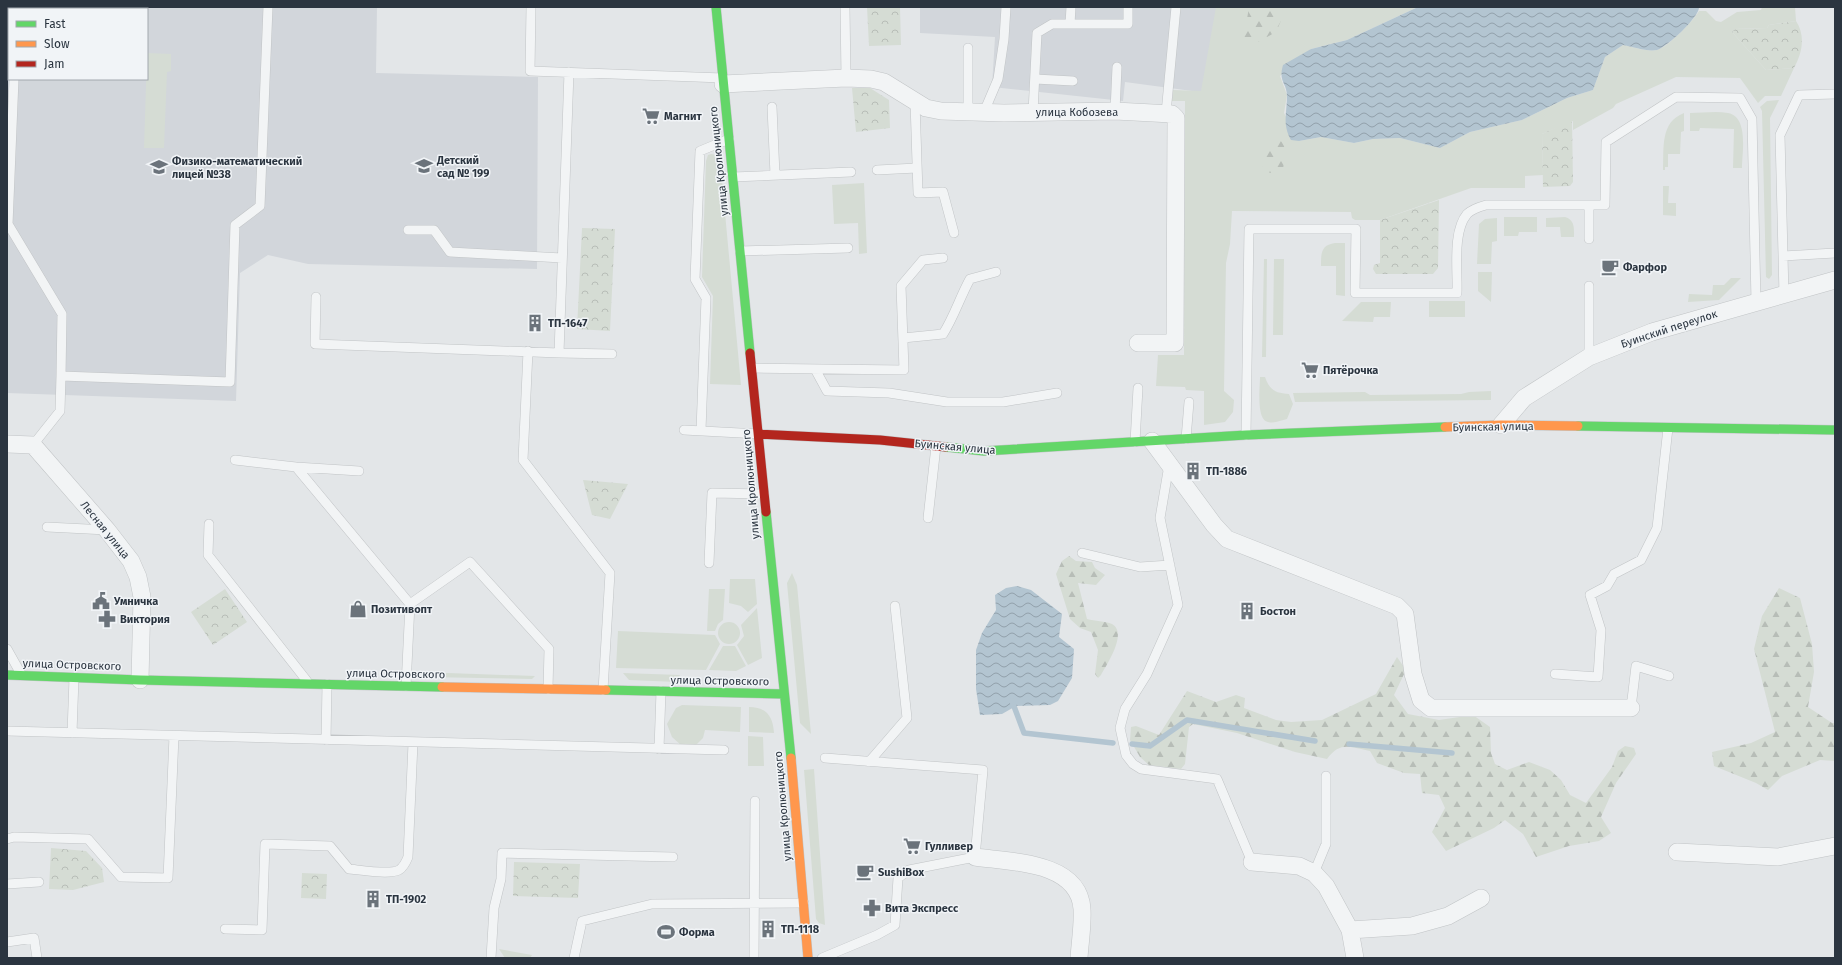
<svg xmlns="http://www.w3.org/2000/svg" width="1842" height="965" font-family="'Fira Sans',sans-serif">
<defs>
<pattern id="forest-firs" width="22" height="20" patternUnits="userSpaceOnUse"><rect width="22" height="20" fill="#d5dcd4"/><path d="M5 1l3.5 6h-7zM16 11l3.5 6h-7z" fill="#b7bdb7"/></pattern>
<pattern id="park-crowns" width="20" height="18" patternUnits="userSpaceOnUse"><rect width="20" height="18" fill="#d5dcd4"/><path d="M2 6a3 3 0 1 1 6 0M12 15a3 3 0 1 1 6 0" fill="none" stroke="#b7bdb7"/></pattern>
<pattern id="water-waves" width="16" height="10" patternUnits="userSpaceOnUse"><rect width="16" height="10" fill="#b3c5d1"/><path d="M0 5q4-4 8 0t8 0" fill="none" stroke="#92a1ab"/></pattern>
</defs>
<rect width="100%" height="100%" fill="#e3e6e8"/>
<path fill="#d2d6db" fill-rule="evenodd" d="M 7,7 L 377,7 L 376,73 L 538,77 L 537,269 L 308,264 L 268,255 L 240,273 L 236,401 L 7,393 ZM 9,9 L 147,9 L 147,79 L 9,79 Z
M 920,7 L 1220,7 L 1207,93 L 1125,82 L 1123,101 L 992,87 L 995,37 L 920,33 Z"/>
<path fill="#d5dcd4" d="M 23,7 L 135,7 L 135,9 L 23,9 Z
M 1216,7 L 1418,7 L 1347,40 L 1311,49 L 1280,76 L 1287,95 L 1284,113 L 1299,141 L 1321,137 L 1354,143 L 1373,139 L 1400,138 L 1440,148 L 1470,132 L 1522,120 L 1567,98 L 1593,90 L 1605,57 L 1623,45 C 1633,47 1647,52 1657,50 C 1668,47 1693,21 1699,11 L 1706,11 L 1716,21 L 1721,22 L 1737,12 L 1761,10 L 1762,7 L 1795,7 L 1796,21 L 1769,25 L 1767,28 L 1735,29 L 1732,32 L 1766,70 L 1794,68 L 1781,96 L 1765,96 L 1758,103 L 1740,78 L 1676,77 L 1616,104 L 1613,108 L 1573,130 L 1573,121 L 1542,134 L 1543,175 L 1525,176 L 1525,188 L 1471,188 L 1380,220 L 1355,220 L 1352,218 L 1351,212 L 1232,211 L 1230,244 L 1226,263 L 1224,391 L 1234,400 L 1233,412 L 1225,422 L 1204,425 L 1204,391 L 1186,390 L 1185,387 L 1156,386 L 1158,355 L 1184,355 L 1185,101 L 1172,101 L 1173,90 L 1201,91 Z
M 147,53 L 171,54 L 171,71 L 167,72 L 164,148 L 144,148 Z
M 1779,100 L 1770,118 L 1772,275 L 1769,279 L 1766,277 L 1762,111 L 1760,107 L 1767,101 Z
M 1684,113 L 1684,131 L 1681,132 L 1680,154 L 1668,154 L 1668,167 L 1665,167 L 1665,170 L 1663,170 C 1664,148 1660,122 1684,113 Z
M 1690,113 C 1702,113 1716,111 1728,113 C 1749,117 1742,153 1742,168 L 1733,168 L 1734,129 L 1700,128 L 1699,131 L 1690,131 Z
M 711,154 L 717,155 L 720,159 L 741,385 L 710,384 L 713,296 L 702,277 L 706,161 L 708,155 Z
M 864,183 L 867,253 L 859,254 L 858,223 L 834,224 L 832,185 Z
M 1663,186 L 1669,186 L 1668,203 L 1676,203 L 1676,216 L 1663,215 Z
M 1504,217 L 1537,217 L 1537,232 L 1519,232 L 1518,236 L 1504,236 Z
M 1565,217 C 1575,220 1574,228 1574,237 L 1561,237 L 1560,227 L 1546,227 L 1546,218 Z
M 1497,218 L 1497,241 L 1492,242 L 1491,264 L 1477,264 L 1479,224 L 1485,219 Z
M 1335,243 L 1345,243 L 1345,296 L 1336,295 L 1336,266 L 1321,266 C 1321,253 1321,245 1335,243 Z
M 1264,259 L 1267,259 L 1266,357 L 1262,357 Z
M 1274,259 L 1284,259 L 1283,335 L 1273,335 Z
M 1478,272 L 1492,272 L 1491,302 L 1478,291 Z
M 1731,278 L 1741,278 L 1719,300 L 1688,302 L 1689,294 L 1712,295 L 1713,285 L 1724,285 Z
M 1429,301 L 1465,301 L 1465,317 L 1429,317 Z
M 1361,302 L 1391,302 L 1390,317 L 1374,317 L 1373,322 L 1342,321 Z
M 1260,377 L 1265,377 C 1270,391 1276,393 1289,394 L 1293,404 L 1287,419 C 1281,420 1275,424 1268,422 C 1256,420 1260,387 1260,377 Z
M 1491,391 L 1491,400 L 1295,402 L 1293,393 L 1365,392 L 1370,395 L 1461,394 L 1469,392 Z
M 792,573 L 797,585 L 811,734 L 800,723 L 787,583 Z
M 730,579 L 755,579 L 757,604 L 748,612 L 741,606 L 729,603 Z
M 709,589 L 725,589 L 723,620 L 718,624 L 715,631 L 707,631 Z
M 757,608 L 762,658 L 748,665 L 737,645 L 744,636 L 741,625 Z
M718 633a11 11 0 1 1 22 0a11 11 0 1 1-22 0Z
M 618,631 L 715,635 L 720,644 L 706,670 L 616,668 Z
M 723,646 L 735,646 L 746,666 L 736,671 L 709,670 Z
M 420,672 L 535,676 L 532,679 L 424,677 Z
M 623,673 L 680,675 L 677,682 L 629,680 Z
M 682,705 L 741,707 L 740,732 L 705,730 L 703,738 L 695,746 L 682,746 L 672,737 L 667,724 L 676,708 Z
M 749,707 C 766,707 773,716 774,733 L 749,732 Z
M 748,736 L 763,737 L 764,766 L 748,766 Z
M 814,769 L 825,925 L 819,923 L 816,919 L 804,770 Z
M 499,949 L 532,955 L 530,958 L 505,958 Z"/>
<path fill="url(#forest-firs)" d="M 1249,7 L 1297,7 L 1283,16 L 1276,32 L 1249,47 L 1243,47 L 1238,33 L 1247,19 Z
M 1277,138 C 1288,143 1286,158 1283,168 L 1270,173 L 1263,167 L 1260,151 L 1271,139 Z
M 1069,556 L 1076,561 L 1092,562 L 1095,568 L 1105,575 L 1096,585 L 1078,583 L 1087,619 C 1095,621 1105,621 1112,624 C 1128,633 1107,664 1101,675 L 1098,678 L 1095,674 L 1098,650 L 1091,632 L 1080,628 L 1070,619 L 1056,574 L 1062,561 Z
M 1779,588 L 1800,598 L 1812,644 L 1814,672 L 1808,707 L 1832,723 L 1835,723 L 1835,761 L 1820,760 L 1782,776 L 1768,790 L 1756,783 L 1714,766 L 1712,752 L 1751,743 L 1775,732 L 1754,649 L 1762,616 Z
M 1397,657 L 1406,670 L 1394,695 L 1408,714 L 1439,720 L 1473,715 L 1490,727 L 1491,753 L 1495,764 L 1507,770 L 1529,762 L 1550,770 L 1561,780 L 1570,795 L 1586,803 L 1612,767 L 1618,751 L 1625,746 L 1634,748 L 1636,754 L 1616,783 L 1601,817 L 1611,833 L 1599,841 L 1569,846 L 1536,857 L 1523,834 L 1505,820 L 1494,828 L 1446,851 L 1432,832 L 1445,808 L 1439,795 L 1422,793 L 1420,774 L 1404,773 L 1377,763 L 1370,751 C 1350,747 1340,741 1327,759 L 1295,752 L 1237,733 L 1193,724 L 1189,727 L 1185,764 L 1181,769 L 1149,765 L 1140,757 L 1130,740 L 1131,727 L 1136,726 L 1159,735 L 1187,691 L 1216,702 L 1236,695 L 1245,698 L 1244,708 L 1276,720 L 1291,722 L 1322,720 L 1376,694 Z"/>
<path fill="url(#park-crowns)" d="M 867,7 L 900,7 L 901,45 L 869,46 Z
M 1796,21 C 1806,36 1802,53 1794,68 L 1766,70 L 1732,32 L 1735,29 L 1767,28 L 1769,25 Z
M 852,88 L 870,88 L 889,100 L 890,128 L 856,132 Z
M 1572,120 L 1573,182 L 1570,186 L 1543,187 L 1542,134 Z
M 1439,200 L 1438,268 L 1433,274 L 1376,274 L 1373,269 L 1374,265 L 1380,263 L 1380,220 Z
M 582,228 L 615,229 L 610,331 L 577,329 Z
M 583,480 L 628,484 L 610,519 L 592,515 Z
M 225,589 L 247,622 L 213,645 L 191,612 Z
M 51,848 L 86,851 L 102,868 L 104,882 L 73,890 L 49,889 Z
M 514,862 L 580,864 L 578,898 L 513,896 Z
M 302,873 L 327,874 L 326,899 L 301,898 Z"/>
<path fill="url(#water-waves)" d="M 1418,7 L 1699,7 L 1699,8 C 1698,18 1667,47 1657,50 C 1647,52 1634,47 1623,45 L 1605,57 L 1593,90 L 1567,98 L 1522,120 L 1470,132 L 1440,148 L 1400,138 L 1373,139 L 1354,143 L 1321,137 L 1299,141 L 1291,140 C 1282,124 1287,113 1287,96 C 1287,83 1278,82 1283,65 L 1311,49 L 1347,40 Z
M 1017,586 L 1031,590 L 1062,614 L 1059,637 L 1074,649 L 1072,678 L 1058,701 L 1050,705 L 1016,706 L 1002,714 L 980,715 L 976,689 L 976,650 L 982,633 L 996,610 L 995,595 L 1006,588 Z"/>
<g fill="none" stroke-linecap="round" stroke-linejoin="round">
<path stroke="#b3c5d1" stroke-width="5.5" d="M 1012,701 L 1024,733 L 1113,743
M 1132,744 L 1150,746 L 1187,720 L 1315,741
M 1349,744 L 1452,753"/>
<g stroke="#c1c4c6" stroke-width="10">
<path id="lane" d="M 531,7 L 530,71 L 723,78
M 845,7 L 846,78
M 142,9 L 142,7
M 1070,24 L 1071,7
M 968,48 L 968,112
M 7,70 L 9,70
M 14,79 L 8,224 L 62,314 L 61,376 L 230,382 L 235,225 L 260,206 L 268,7
M 1035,79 L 1073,81
M 915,102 L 918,193 L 943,192 L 954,233
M 772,107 L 775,175
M 1115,111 L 1117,67
M 984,112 L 998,79 L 1004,39 L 1006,7
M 1033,112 L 1037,33 L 1052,24 L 1128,24 L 1128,7
M 1166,113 L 1176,7
M 877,170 L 917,168
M 733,177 L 851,172
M 1589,205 L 1589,239
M 408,230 L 434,230 L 450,252 L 562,258
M 740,251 L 848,248
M 1783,256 L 1835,253
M 1589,286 L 1589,357
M 1784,295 L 1780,135 L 1799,95 L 1835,94
M 316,297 L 315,344 L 559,353 L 569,72
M 903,338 L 943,334 C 954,317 960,297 970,279 L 996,272
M 528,351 L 523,460 L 610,573 L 603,690
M 559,353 L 612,354
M 752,368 L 904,370 L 901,286 L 923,260 L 943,258
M 815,369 L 827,391 L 889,393 L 947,402 L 1003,402 L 1057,393
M 684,430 L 759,434
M 701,430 L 706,298 L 695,279 L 700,151 L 729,139
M 1246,435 L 1249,229 L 1356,229 L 1355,293 L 1457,293 C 1458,271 1452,232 1467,214 C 1472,209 1479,207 1486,205 L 1605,205 L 1606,142 L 1676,97 L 1740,98 L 1752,119 L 1756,302
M 1186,439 L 1189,402
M 1135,442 L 1138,388
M 33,445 L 60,411 L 61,376
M 235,460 L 296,467 L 410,604 L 406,686
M 1169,465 L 1160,518 L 1178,605 L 1147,674 L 1125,709 L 1120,728 L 1126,755 L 1133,764 L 1141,769 L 1217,779 L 1252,862
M 296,467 L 359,471
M 928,518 L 936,446
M 209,524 L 208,555 L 307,681
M 47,527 L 107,530
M 1082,553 L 1140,567 L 1170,565
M 709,563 L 712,493 L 764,494
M 410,604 L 470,562 L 549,649 L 548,689
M 7,649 L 21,674
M 1555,674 L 1598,677 L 1601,630 L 1590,595 L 1607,586 L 1614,574 L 1641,560 L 1657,528 L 1668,428
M 1631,708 L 1636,666 L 1669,676
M 7,731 L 724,750
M 72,733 L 74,678
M 326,740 L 327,684
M 659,749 L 661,691
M 869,762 L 907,718 L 895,606
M 7,839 L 14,837 L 88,839 L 121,877 L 168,878 L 174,736
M 1314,873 L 1326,844 L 1326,776
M 7,884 L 39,882
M 225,929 L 262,930 L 265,844 L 330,846 L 349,869 C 360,870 390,875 399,870 C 404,867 406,862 408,857 L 413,743
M 7,942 L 34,938 L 37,958
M 491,958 L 494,908 L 501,879 L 502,853 L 673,857
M 574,958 L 582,921 L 652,904 L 804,903
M 754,958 L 755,801
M 822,958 L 877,935 L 895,925 L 898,878 L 909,870 L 975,857 L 983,770 L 825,758"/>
</g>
<g stroke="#c1c4c6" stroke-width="18">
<path id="street" d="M 723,84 L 846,78 L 871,79 L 884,82 L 926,108 L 941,111 L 1004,113 L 1115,111 L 1172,114 L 1176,118 L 1175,343 L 1138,343
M 1501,425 L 1524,398 L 1589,357 L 1652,332 L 1835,280
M 1152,441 L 1214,525 L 1227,539 L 1397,606 L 1405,614 L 1413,674 L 1421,700 L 1431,708 L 1631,708
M 7,444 L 33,445 L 107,530 L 131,561 L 138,577 L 142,597 L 140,680
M 1677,852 L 1778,857 L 1835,846
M 975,857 C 1010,862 1079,861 1082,909 C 1083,925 1080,942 1079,958
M 1252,862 L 1299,866 L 1314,873 L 1326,886 L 1350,930 L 1355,958
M 1350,930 L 1412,926 L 1448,916 L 1481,898"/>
</g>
<g stroke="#c1c4c6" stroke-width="10">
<path id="fast" d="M 716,7 L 750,353
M 1578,426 L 1835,430
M 946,447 L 984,451 L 1246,435 L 1445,427
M 766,512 L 791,758
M 7,675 L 140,680 L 442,687
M 606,690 L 784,694"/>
</g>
<g stroke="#c1c4c6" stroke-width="10">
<path id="slow" d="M 1445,427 L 1501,425 L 1578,426
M 442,687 L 606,690
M 791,758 L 808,958"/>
</g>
<g stroke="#c1c4c6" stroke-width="10">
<path id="jam" d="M 750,353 L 766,512
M 759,434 L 880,440 L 946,447"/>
</g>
<use href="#lane" stroke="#f2f4f5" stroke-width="9"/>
<use href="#street" stroke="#f2f4f5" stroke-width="17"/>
<use href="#fast" stroke="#63d668" stroke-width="9"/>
<use href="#slow" stroke="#ff974d" stroke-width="9"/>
<use href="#jam" stroke="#b3261e" stroke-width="9"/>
</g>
<defs>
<g id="supermarket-bare" transform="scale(1.38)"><path d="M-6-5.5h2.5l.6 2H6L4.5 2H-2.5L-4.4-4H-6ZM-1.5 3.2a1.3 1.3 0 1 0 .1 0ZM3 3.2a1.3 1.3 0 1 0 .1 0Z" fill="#6b737b" stroke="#f1f4f7" stroke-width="2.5" paint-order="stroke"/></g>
<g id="school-bare" transform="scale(1.38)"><path d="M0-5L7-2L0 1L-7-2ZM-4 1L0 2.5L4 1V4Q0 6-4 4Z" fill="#6b737b" stroke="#f1f4f7" stroke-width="2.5" paint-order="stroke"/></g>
<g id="cafe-bare" transform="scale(1.38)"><path d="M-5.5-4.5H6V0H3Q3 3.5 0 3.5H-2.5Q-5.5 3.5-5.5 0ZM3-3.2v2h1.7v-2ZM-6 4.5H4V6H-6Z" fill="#6b737b" stroke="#f1f4f7" stroke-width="2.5" paint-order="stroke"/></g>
<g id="building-bare" transform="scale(1.38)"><path d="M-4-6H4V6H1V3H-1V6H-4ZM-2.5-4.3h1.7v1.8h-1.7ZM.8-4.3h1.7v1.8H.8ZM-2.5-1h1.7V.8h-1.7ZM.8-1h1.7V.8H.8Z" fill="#6b737b" stroke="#f1f4f7" stroke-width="2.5" paint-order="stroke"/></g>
<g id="civic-bare" transform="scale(1.38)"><path d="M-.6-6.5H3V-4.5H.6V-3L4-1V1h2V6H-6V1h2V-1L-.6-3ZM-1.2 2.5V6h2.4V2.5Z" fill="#6b737b" stroke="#f1f4f7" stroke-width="2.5" paint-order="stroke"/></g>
<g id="shop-bare" transform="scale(1.38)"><path d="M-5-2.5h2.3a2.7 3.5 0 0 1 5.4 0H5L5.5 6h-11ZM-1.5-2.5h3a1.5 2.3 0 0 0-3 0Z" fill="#6b737b" stroke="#f1f4f7" stroke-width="2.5" paint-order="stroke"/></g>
<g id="pharmacy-bare" transform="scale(1.38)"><path d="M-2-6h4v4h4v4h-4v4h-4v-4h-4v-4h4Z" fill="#6b737b" stroke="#f1f4f7" stroke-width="2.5" paint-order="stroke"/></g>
<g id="stadium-bare" transform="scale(1.38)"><path d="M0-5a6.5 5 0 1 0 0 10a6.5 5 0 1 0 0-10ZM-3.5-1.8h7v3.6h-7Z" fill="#6b737b" stroke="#f1f4f7" stroke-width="2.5" paint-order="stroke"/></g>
</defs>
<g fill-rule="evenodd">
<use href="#supermarket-bare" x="651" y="116"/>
<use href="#school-bare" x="424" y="166"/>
<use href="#school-bare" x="159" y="167"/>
<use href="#cafe-bare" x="1610" y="267"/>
<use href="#building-bare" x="535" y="323"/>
<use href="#supermarket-bare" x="1310" y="370"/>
<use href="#building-bare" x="1193" y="471"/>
<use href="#civic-bare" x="101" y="601"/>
<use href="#shop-bare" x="358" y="609"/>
<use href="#building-bare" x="1247" y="611"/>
<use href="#pharmacy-bare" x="107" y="619"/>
<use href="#supermarket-bare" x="912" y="846"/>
<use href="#cafe-bare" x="865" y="872"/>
<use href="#building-bare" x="373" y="899"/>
<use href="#pharmacy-bare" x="872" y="908"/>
<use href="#building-bare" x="768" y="929"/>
<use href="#stadium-bare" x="666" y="932"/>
</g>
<g text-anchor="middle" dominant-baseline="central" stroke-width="3" stroke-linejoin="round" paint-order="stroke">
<g font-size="11" fill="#2b3540" stroke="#f1f4f7">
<text x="1077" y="112">улица Кобозева</text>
<text transform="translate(719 161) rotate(-96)">улица Кролюницкого</text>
<text transform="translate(1669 329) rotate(-18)">Буинский переулок</text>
<text transform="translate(1493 427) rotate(-1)">Буинская улица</text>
<text transform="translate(955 447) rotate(5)">Буинская улица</text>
<text transform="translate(751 484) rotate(-95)">улица Кролюницкого</text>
<text transform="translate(105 530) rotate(51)">Лесная улица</text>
<text transform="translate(72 665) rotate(2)">улица Островского</text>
<text transform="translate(396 674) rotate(1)">улица Островского</text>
<text transform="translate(720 681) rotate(1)">улица Островского</text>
<text transform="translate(783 806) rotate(-95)">улица Кролюницкого</text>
</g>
<g font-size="11" font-weight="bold" fill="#2b3540" stroke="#f1f4f7" text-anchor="start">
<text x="664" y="116">Магнит</text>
<text x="437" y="160">Детский<tspan x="437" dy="13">сад № 199</tspan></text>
<text x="172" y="161">Физико-математический<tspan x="172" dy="13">лицей №38</tspan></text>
<text x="1623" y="267">Фарфор</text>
<text x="548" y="323">ТП-1647</text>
<text x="1323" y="370">Пятёрочка</text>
<text x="1206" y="471">ТП-1886</text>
<text x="114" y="601">Умничка</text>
<text x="371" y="609">Позитивопт</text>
<text x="1260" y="611">Бостон</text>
<text x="120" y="619">Виктория</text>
<text x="925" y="846">Гулливер</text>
<text x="878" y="872">SushiBox</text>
<text x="386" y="899">ТП-1902</text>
<text x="885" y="908">Вита Экспресс</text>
<text x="781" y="929">ТП-1118</text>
<text x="679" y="932">Форма</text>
</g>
</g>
<rect width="1842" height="965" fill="none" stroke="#2b3540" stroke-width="16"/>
<rect x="8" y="8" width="140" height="72" fill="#f1f4f7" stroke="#a2a8ae"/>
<rect x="16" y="21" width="20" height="6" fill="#63d668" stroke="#a2a8ae"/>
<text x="44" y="28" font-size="12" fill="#2b3540">Fast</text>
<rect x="16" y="41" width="20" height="6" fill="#ff974d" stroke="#a2a8ae"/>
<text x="44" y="48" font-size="12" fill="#2b3540">Slow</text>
<rect x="16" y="61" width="20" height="6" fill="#b3261e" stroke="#a2a8ae"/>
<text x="44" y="68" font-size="12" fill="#2b3540">Jam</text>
</svg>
